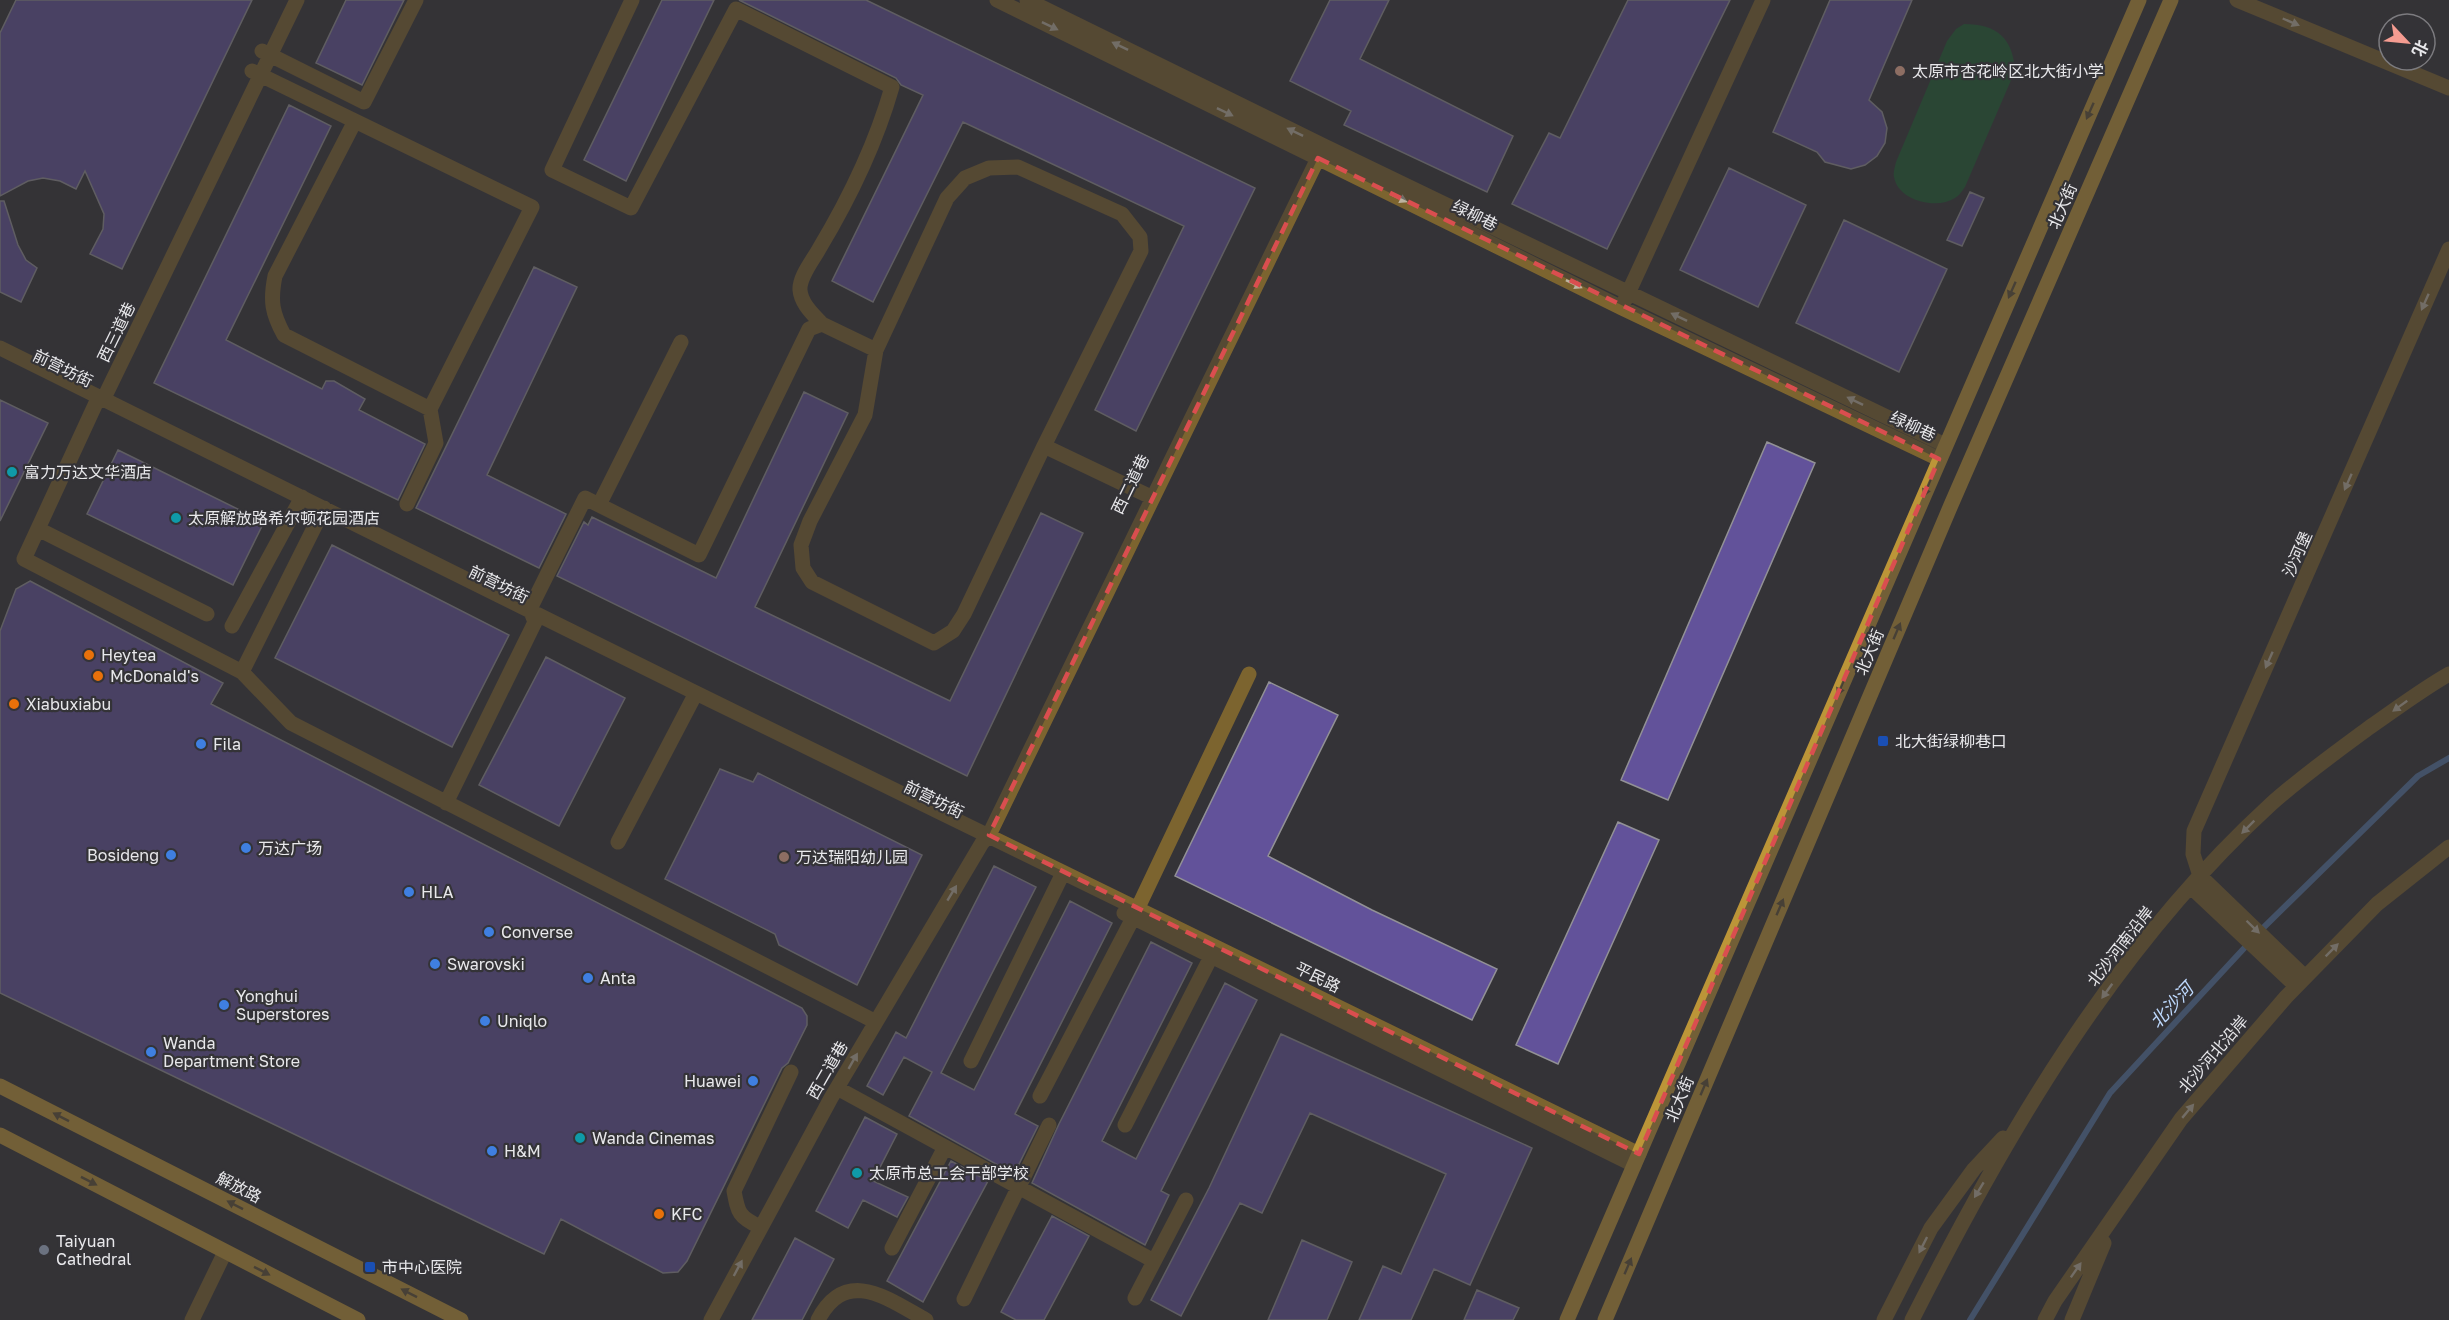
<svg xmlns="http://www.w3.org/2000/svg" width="2449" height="1320" font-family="'Golos Text','Noto Sans SC',sans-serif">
<rect width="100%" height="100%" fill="#343337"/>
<path fill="#1d5d32" d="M 1964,24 C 1997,24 2013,38 2015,71 L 1965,187 C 1962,191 1959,196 1955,198 C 1937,210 1898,201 1894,177 C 1893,173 1895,166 1896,162 L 1947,41 L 1956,29 Z"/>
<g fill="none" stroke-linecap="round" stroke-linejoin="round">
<path stroke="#5477a2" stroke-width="6" d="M 2259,932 L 2418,776 L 2449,758
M 1970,1320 L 2110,1093 L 2248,944"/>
</g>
<path fill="#62529a" stroke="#929196" stroke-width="1.5" d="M 16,0 L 252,0 L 122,269 L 90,254 L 103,229 L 104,214 L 85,171 L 76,189 L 60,181 L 43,178 L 28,181 L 0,196 L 0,33 Z
M 346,0 L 404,0 L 362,85 L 316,63 Z
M 662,0 L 714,0 L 626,181 L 584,160 Z
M 739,0 L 866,0 L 1255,188 L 1136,431 L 1095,410 L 1184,226 L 963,122 L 873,302 L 832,281 L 923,95 L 901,85 L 896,78 Z
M 1330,0 L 1389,0 L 1360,59 L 1513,136 L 1487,192 L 1344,125 L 1351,111 L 1290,81 Z
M 1628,0 L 1730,0 L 1607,249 L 1512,204 L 1549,133 L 1560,138 Z
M 1830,0 L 1912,0 L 1869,100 L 1882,112 L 1887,128 L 1885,143 L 1877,156 L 1865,165 L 1851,169 L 1825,162 L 1817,152 L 1773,132 Z
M 289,105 L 331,126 L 226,340 L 322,389 L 326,381 L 334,381 L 365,399 L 359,410 L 425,444 L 398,500 L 154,383 Z
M 1729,168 L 1806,205 L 1758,307 L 1680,270 Z
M 1970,192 L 1984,198 L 1962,246 L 1947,240 Z
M 0,201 L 4,201 L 18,245 L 26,260 L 37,268 L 21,302 L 0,292 Z
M 1844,220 L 1947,269 L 1899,372 L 1796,323 Z
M 534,267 L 577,287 L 487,475 L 566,514 L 539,568 L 416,508 Z
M 804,392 L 848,413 L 755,607 L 950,701 L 1041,513 L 1083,533 L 967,776 L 557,576 L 584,522 L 588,525 L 592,517 L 716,578 Z
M 0,400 L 48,423 L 0,521 Z
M 1767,442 L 1815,463 L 1668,800 L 1621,780 Z
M 118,450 L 264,522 L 233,585 L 87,514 Z
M 332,545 L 509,635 L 452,747 L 275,658 Z
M 30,581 L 223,683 L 211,704 L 802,1008 L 807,1016 L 807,1025 L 788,1063 L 782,1068 L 687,1261 L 678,1272 L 663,1273 L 561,1219 L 544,1254 L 0,993 L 0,631 L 16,589 Z
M 546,657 L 625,698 L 559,826 L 479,785 Z
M 1269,682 L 1338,715 L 1268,856 L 1372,910 L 1497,969 L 1472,1020 L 1175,876 Z
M 720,769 L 753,782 L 758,773 L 922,855 L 857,985 L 779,945 L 775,934 L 665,879 Z
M 1618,822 L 1659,840 L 1558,1064 L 1516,1045 Z
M 994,866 L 1036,887 L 941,1073 L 974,1090 L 1070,901 L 1112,923 L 1015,1114 L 1038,1126 L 1014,1174 L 909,1116 L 932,1072 L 904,1057 L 883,1095 L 867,1086 L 896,1032 L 906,1038 Z
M 1151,942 L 1192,963 L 1102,1141 L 1136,1159 L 1225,983 L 1257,1000 L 1161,1191 L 1169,1195 L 1145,1245 L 1032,1183 L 1059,1124 Z
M 1281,1034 L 1532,1148 L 1470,1285 L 1434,1269 L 1411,1320 L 1359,1320 L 1383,1266 L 1401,1274 L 1446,1174 L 1310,1113 L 1262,1213 L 1240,1203 L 1181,1316 L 1151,1300 L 1209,1188 Z
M 865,1117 L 897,1134 L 873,1181 L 908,1197 L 897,1217 L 863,1200 L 848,1228 L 816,1211 Z
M 951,1161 L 988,1181 L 923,1302 L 887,1281 Z
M 1052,1216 L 1089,1236 L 1044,1320 L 1016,1320 L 1001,1312 Z
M 795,1238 L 834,1259 L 802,1320 L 752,1320 Z
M 1302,1240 L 1352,1262 L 1327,1320 L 1268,1320 Z
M 1477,1290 L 1519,1308 L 1513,1320 L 1464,1320 Z"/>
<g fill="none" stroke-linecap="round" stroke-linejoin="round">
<path stroke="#7c642f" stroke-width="15" d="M 632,0 L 552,170 L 631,208 L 736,9 L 892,87 C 876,143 849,199 819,249 C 813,260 799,277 800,290 C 801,304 814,315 822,324
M 997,0 L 1622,308 L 1939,459
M 1027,0 L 1324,146 L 1945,445
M 2237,0 L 2449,88
M 262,51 L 364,102 L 416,0
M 252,71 L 355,121 L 275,276 C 270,301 272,313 284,335 L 430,409
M 355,121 L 532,207 L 430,409 L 436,443 L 407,504
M 1625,300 L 1763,0
M 0,348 L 696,693 L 1639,1154
M 96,403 L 24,559 L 242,672 L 291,723 L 876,1022
M 96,403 L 104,398 L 297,0
M 1044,446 L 964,614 L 953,631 L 934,643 L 812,582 L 803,568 L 801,545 L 810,521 L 865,415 L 876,350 L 947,198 L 965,178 L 989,168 L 1018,167 L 1122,214 L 1140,237 L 1141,251 L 1044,446 L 1151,497
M 600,503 L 681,342
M 38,529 L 207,614
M 232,626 L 302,497
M 242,672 L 324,508
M 446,803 L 535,622 L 530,609 L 585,498 L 699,555 L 809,329 L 822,324 L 876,350
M 618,842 L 696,693
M 2191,887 L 2296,986
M 1124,913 L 1634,1165
M 2305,977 L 2200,876 L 2193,854 L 2194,831 L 2449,249
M 971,1061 L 1063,873
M 837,1088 L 1154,1261
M 1040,1096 L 1133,918 L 1249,674
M 1125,1125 L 1215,949
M 760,1227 C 739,1217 738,1213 734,1191 L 791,1072
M 892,1248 L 945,1147
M 1135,1298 L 1186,1200
M 964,1299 L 1049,1125
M 192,1320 L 225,1252
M 711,1320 L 831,1098 L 982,843 L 989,835 L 1324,146
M 818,1320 C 846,1266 888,1299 926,1320
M 1884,1320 L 1931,1228 L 1974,1169 L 2003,1138
M 1912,1320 C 2006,1134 2114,948 2270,805 C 2301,777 2336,752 2370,727 C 2396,709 2421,690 2449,674
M 2045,1320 L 2055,1301 L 2181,1119 L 2286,997 L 2377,904 L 2449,847
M 2072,1320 L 2104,1243"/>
<path stroke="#bc9538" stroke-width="15" d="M 0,1086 L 461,1320
M 0,1135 L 358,1320
M 1567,1320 L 2139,0
M 1605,1320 L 1951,505 L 2171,0"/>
</g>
<defs><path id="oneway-solid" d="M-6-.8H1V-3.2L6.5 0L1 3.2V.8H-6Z" transform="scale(1.5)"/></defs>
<g fill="#bdb3a0">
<use href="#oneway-solid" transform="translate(2291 22) rotate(23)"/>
<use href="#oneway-solid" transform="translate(1050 26) rotate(26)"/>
<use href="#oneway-solid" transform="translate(1120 46) rotate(-154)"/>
<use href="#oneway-solid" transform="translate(1225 112) rotate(26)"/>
<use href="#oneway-solid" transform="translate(1295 132) rotate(-154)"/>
<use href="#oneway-solid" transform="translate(1399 198) rotate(26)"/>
<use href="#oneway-solid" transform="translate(1574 284) rotate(26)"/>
<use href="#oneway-solid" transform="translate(2425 302) rotate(114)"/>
<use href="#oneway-solid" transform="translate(1679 317) rotate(-154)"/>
<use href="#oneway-solid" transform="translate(1855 401) rotate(-154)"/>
<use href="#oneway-solid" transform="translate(2348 482) rotate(114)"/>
<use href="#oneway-solid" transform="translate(2269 660) rotate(114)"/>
<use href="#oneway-solid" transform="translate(2400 706) rotate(144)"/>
<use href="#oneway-solid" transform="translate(2248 827) rotate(135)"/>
<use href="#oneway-solid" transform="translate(952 893) rotate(-59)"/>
<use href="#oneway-solid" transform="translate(2253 927) rotate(44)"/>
<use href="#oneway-solid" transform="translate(2332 950) rotate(-45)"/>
<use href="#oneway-solid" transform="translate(2107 991) rotate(126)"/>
<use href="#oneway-solid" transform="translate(853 1061) rotate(-60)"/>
<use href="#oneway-solid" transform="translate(2188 1111) rotate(-50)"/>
<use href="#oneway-solid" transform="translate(1979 1190) rotate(121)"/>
<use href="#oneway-solid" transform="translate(1923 1245) rotate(117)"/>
<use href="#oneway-solid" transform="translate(738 1268) rotate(-62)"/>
<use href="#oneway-solid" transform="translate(2076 1270) rotate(-55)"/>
</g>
<g fill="#5d5037">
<use href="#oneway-solid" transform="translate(2090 111) rotate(114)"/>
<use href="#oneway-solid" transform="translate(2012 290) rotate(114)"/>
<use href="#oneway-solid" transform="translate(1927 488) rotate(113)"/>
<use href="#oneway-solid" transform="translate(1897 631) rotate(-67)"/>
<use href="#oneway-solid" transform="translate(1841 687) rotate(113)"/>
<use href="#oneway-solid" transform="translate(1780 907) rotate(-67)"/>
<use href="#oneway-solid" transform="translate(1704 1087) rotate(-67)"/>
<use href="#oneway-solid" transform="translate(61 1117) rotate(-153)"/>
<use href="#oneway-solid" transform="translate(89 1181) rotate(27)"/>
<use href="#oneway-solid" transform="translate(235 1205) rotate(-153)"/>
<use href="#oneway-solid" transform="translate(1628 1266) rotate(-67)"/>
<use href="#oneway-solid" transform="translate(262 1271) rotate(27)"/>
<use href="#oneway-solid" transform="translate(409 1293) rotate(-153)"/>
</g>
<path d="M0 0H2449V1320H0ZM 1318,158 L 1939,459 L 1639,1154 L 989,835 Z" fill="#343337" fill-opacity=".55" fill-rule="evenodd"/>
<path fill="none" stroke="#da4e4f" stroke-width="4.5" stroke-dasharray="12 8" stroke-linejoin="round" d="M 1318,158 L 1939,459 L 1639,1154 L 989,835 Z"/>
<g fill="#8d6e63" stroke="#343337" stroke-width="2">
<circle cx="1900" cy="71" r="6"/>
<circle cx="784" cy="857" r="6"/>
</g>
<g fill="#0f9aa8" stroke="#343337" stroke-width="2">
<circle cx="12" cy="472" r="6"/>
<circle cx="176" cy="518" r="6"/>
<circle cx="580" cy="1138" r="6"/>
<circle cx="857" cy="1173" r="6"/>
</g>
<g fill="#e8710a" stroke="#343337" stroke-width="2">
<circle cx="89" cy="655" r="6"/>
<circle cx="98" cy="676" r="6"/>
<circle cx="14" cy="704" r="6"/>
<circle cx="659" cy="1214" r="6"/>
</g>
<g fill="#1a4fb4" stroke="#343337" stroke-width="2">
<rect x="1877" y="735" width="12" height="12" rx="3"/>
<rect x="364" y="1261" width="12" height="12" rx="3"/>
</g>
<g fill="#3f7fe0" stroke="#343337" stroke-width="2">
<circle cx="201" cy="744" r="6"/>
<circle cx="246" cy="848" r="6"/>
<circle cx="171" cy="855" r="6"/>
<circle cx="409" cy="892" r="6"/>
<circle cx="489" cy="932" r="6"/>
<circle cx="435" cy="964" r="6"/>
<circle cx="588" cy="978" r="6"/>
<circle cx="224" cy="1005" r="6"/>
<circle cx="485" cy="1021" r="6"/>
<circle cx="151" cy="1052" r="6"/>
<circle cx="753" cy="1081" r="6"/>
<circle cx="492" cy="1151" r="6"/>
</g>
<circle fill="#6b7280" stroke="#343337" stroke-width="2" cx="44" cy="1250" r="6"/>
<g text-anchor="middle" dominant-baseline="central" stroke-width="4.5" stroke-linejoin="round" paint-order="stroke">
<g font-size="16" fill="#e8e8eb" stroke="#343337" text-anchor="start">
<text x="1912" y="71">太原市杏花岭区北大街小学</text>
<text x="24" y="472">富力万达文华酒店</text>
<text x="188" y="518">太原解放路希尔顿花园酒店</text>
<text x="101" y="655">Heytea</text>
<text x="110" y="676">McDonald's</text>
<text x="26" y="704">Xiabuxiabu</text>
<text x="1895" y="741">北大街绿柳巷口</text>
<text x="213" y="744">Fila</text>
<text x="258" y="848">万达广场</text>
<text x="159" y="855" text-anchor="end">Bosideng</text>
<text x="796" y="857">万达瑞阳幼儿园</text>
<text x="421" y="892">HLA</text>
<text x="501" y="932">Converse</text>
<text x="447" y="964">Swarovski</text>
<text x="600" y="978">Anta</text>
<text x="236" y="996">Yonghui<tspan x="236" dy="18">Superstores</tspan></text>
<text x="497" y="1021">Uniqlo</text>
<text x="163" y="1043">Wanda<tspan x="163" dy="18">Department Store</tspan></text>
<text x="741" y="1081" text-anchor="end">Huawei</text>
<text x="592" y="1138">Wanda Cinemas</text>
<text x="504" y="1151">H&amp;M</text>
<text x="869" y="1173">太原市总工会干部学校</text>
<text x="671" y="1214">KFC</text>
<text x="56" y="1241">Taiyuan<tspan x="56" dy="18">Cathedral</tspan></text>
<text x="382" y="1267">市中心医院</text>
</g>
<g font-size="16" fill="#e8e8eb" stroke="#343337">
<text transform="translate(2062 206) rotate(-66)">北大街</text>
<text transform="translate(1475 215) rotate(26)">绿柳巷</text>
<text transform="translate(116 332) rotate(-64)">西三道巷</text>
<text transform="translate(63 368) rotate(26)">前营坊街</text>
<text transform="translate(1913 426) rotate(25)">绿柳巷</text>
<text transform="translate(1130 484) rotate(-64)">西二道巷</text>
<text transform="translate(2297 554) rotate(-66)">沙河堡</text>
<text transform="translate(499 584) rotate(26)">前营坊街</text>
<text transform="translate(1869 652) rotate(-67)">北大街</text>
<text transform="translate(934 799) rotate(26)">前营坊街</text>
<text transform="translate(2120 946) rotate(-52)">北沙河南沿岸</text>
<text transform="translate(1318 977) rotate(26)">平民路</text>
<text transform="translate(2213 1054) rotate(-49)">北沙河北沿岸</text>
<text transform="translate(827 1070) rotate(-60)">西二道巷</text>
<text transform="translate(1679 1099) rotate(-67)">北大街</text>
<text transform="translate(239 1187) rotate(27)">解放路</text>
</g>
<g font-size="18" font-style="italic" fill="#bed9fd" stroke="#343337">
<text transform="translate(2171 1005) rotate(-47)">北沙河</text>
</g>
</g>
<g transform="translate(2407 42) rotate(116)"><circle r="28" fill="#343337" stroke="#7c7b7f" stroke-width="1.5"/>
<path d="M0-4.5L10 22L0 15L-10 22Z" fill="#f59c91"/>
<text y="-9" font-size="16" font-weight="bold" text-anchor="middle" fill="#e8e8eb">北</text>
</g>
</svg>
